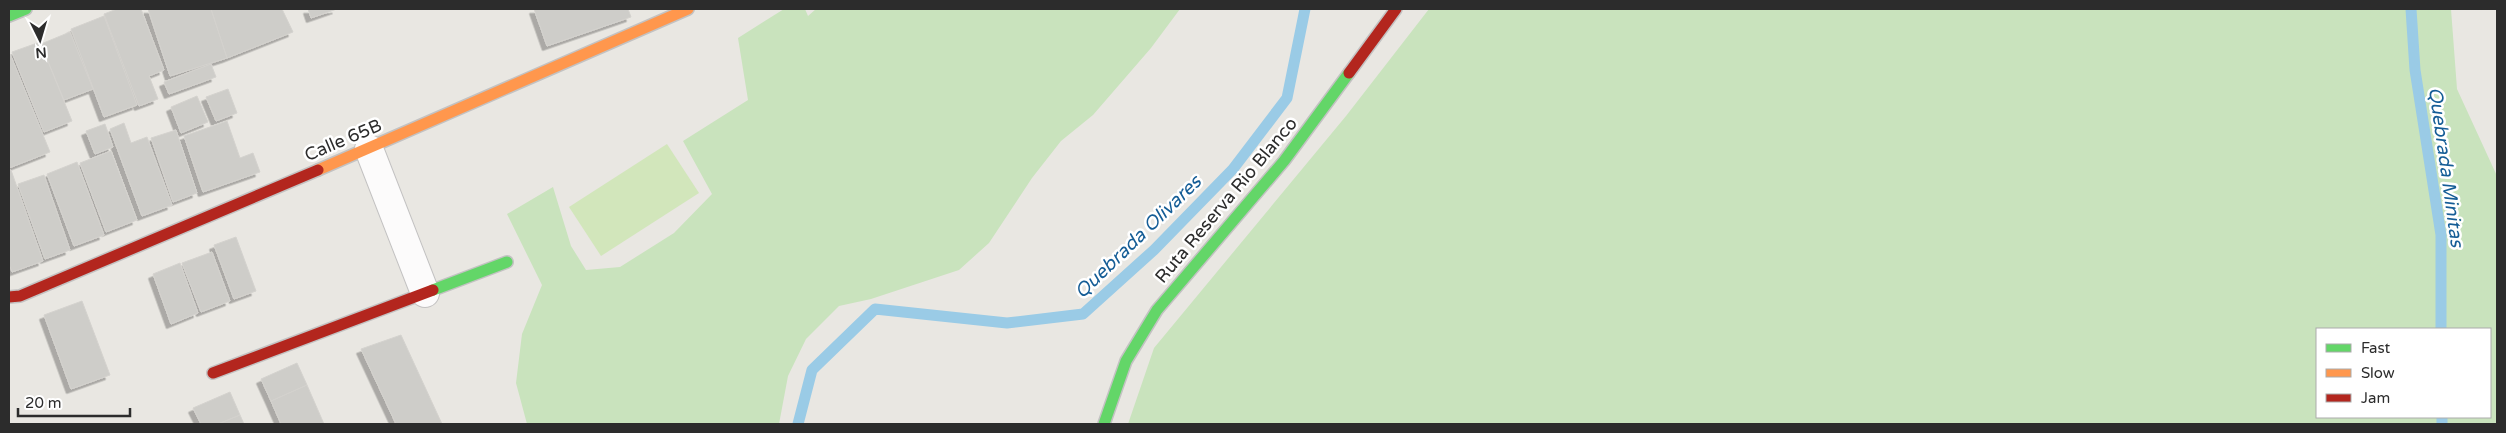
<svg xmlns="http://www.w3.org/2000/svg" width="2506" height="433" font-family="'Varela Round',sans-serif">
<defs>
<filter id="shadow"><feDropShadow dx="-4.5" dy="4.5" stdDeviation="0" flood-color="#0004"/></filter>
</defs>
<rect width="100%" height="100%" fill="#e9e7e2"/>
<path fill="#c9e3bd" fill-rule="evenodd" d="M 784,9 L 805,9 L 808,16 L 816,9 L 1180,9 L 1151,48 L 1093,115 L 1061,141 L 1032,178 L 989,243 L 959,270 L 871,299 L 839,306 L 806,339 L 788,376 L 779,424 L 527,424 L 516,383 L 522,334 L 542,285 L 507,214 L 553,187 L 571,246 L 586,270 L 620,267 L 674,233 L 712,194 L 683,141 L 748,100 L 738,38 Z
M 1429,9 L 2451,9 L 2457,89 L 2497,176 L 2497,424 L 1128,424 L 1154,348 L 1346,116 ZM 2317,329 L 2490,329 L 2490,417 L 2317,417 Z"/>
<path fill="#d2e6bb" d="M 667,144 L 699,193 L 601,256 L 569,207 Z"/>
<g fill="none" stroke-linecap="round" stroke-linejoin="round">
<path stroke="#9acbe6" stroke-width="11" d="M 2411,9 L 2415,70 L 2441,235 L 2441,329
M 2442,417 L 2442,424
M 798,424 L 812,370 L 875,309 L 1007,323 L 1083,314 L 1154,250 L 1233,169 L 1287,98 L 1305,9"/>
</g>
<path fill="#cecdc9" stroke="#d4d2ce" filter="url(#shadow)" d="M 117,9 L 141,9 L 164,70 L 149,76 L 158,99 L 139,106 L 104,14 Z
M 148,9 L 211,9 L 227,58 L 170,76 Z
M 211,9 L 282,9 L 293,32 L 227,58 Z
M 308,9 L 337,9 L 311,18 Z
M 534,9 L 628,9 L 631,17 L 547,46 Z
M 104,16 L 137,105 L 104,117 L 71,29 Z
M 70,32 L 93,89 L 64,100 L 41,44 Z
M 40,42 L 72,121 L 44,132 L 12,52 Z
M 10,54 L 50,152 L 9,168 L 9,55 Z
M 211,64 L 216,77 L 169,94 L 164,82 Z
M 228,89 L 237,113 L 216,121 L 206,97 Z
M 197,96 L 208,122 L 181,133 L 171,107 Z
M 227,121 L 240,158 L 253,153 L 260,172 L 203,192 L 184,136 Z
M 124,123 L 131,143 L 147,137 L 172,205 L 142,216 L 110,129 Z
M 105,124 L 113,147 L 95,154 L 86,131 Z
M 176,130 L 197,193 L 173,202 L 151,138 Z
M 111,151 L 137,220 L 106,232 L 80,163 Z
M 77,162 L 104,235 L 74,246 L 47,174 Z
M 11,170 L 43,261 L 12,272 L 9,264 L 9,171 Z
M 44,175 L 70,250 L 45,259 L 18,184 Z
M 236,237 L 256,291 L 234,299 L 214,245 Z
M 212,252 L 230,301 L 201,312 L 182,263 Z
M 180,263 L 198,313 L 171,324 L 153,274 Z
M 82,301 L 110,375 L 71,389 L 44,315 Z
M 401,335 L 442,424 L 396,424 L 361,349 Z
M 297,363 L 307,385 L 271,401 L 261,379 Z
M 307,385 L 324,424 L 281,424 L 271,401 Z
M 230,392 L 240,415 L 218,424 L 201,424 L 193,408 Z
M 240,415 L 244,424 L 218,424 Z"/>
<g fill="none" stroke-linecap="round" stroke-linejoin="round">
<g stroke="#c3c2c2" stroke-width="30">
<path id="street" d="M 369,149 L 425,293"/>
</g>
<g stroke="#c3c2c2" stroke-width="14">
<path id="fast" d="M 9,16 L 26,9
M 433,290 L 507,262
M 1104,424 L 1126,361 L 1157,310 L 1284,161 L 1349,73"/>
</g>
<g stroke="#c3c2c2" stroke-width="14">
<path id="slow" d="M 318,170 L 688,9"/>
</g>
<g stroke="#c3c2c2" stroke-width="14">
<path id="jam" d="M 1349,73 L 1396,9
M 9,297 L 20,296 L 318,170
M 213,373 L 433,290"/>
</g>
<use href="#street" stroke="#fcfbfb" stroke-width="28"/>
<use href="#fast" stroke="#63d668" stroke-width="11"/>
<use href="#slow" stroke="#ff974d" stroke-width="11"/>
<use href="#jam" stroke="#b3261e" stroke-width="11"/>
</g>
<g text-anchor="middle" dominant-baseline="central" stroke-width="5" stroke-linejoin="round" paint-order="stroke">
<g font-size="18" fill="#2c2c2c" stroke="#fff">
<text transform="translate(343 140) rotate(-23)">Calle 65B</text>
<text transform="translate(1226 200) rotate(-50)">Ruta Reserva Rio Blanco</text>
</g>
<g font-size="19" font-style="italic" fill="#155d96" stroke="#fff">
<text transform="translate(2446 167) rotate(82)">Quebrada Minitas</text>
<text transform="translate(1138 237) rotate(-44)">Quebrada Olivares</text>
</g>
</g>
<rect width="2506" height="433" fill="none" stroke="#2c2c2c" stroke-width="20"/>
<rect x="2316" y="328" width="175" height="90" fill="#ffffff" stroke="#ababab"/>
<rect x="2326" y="344" width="25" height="8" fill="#63d668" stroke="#ababab"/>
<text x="2361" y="353" font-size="15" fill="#2c2c2c">Fast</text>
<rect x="2326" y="369" width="25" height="8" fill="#ff974d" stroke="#ababab"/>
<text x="2361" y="378" font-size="15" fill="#2c2c2c">Slow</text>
<rect x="2326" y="394" width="25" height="8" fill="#b3261e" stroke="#ababab"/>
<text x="2361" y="403" font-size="15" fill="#2c2c2c">Jam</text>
<g transform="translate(40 40) rotate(175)" stroke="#ffffff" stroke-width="4" paint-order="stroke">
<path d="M0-4L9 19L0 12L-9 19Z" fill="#2c2c2c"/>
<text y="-8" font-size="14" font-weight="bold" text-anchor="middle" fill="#2c2c2c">N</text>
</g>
<path d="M18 408v8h112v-8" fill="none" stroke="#2c2c2c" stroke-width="2.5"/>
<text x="25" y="408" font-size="15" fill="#2c2c2c" stroke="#ffffff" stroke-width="4" paint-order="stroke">20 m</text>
</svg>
